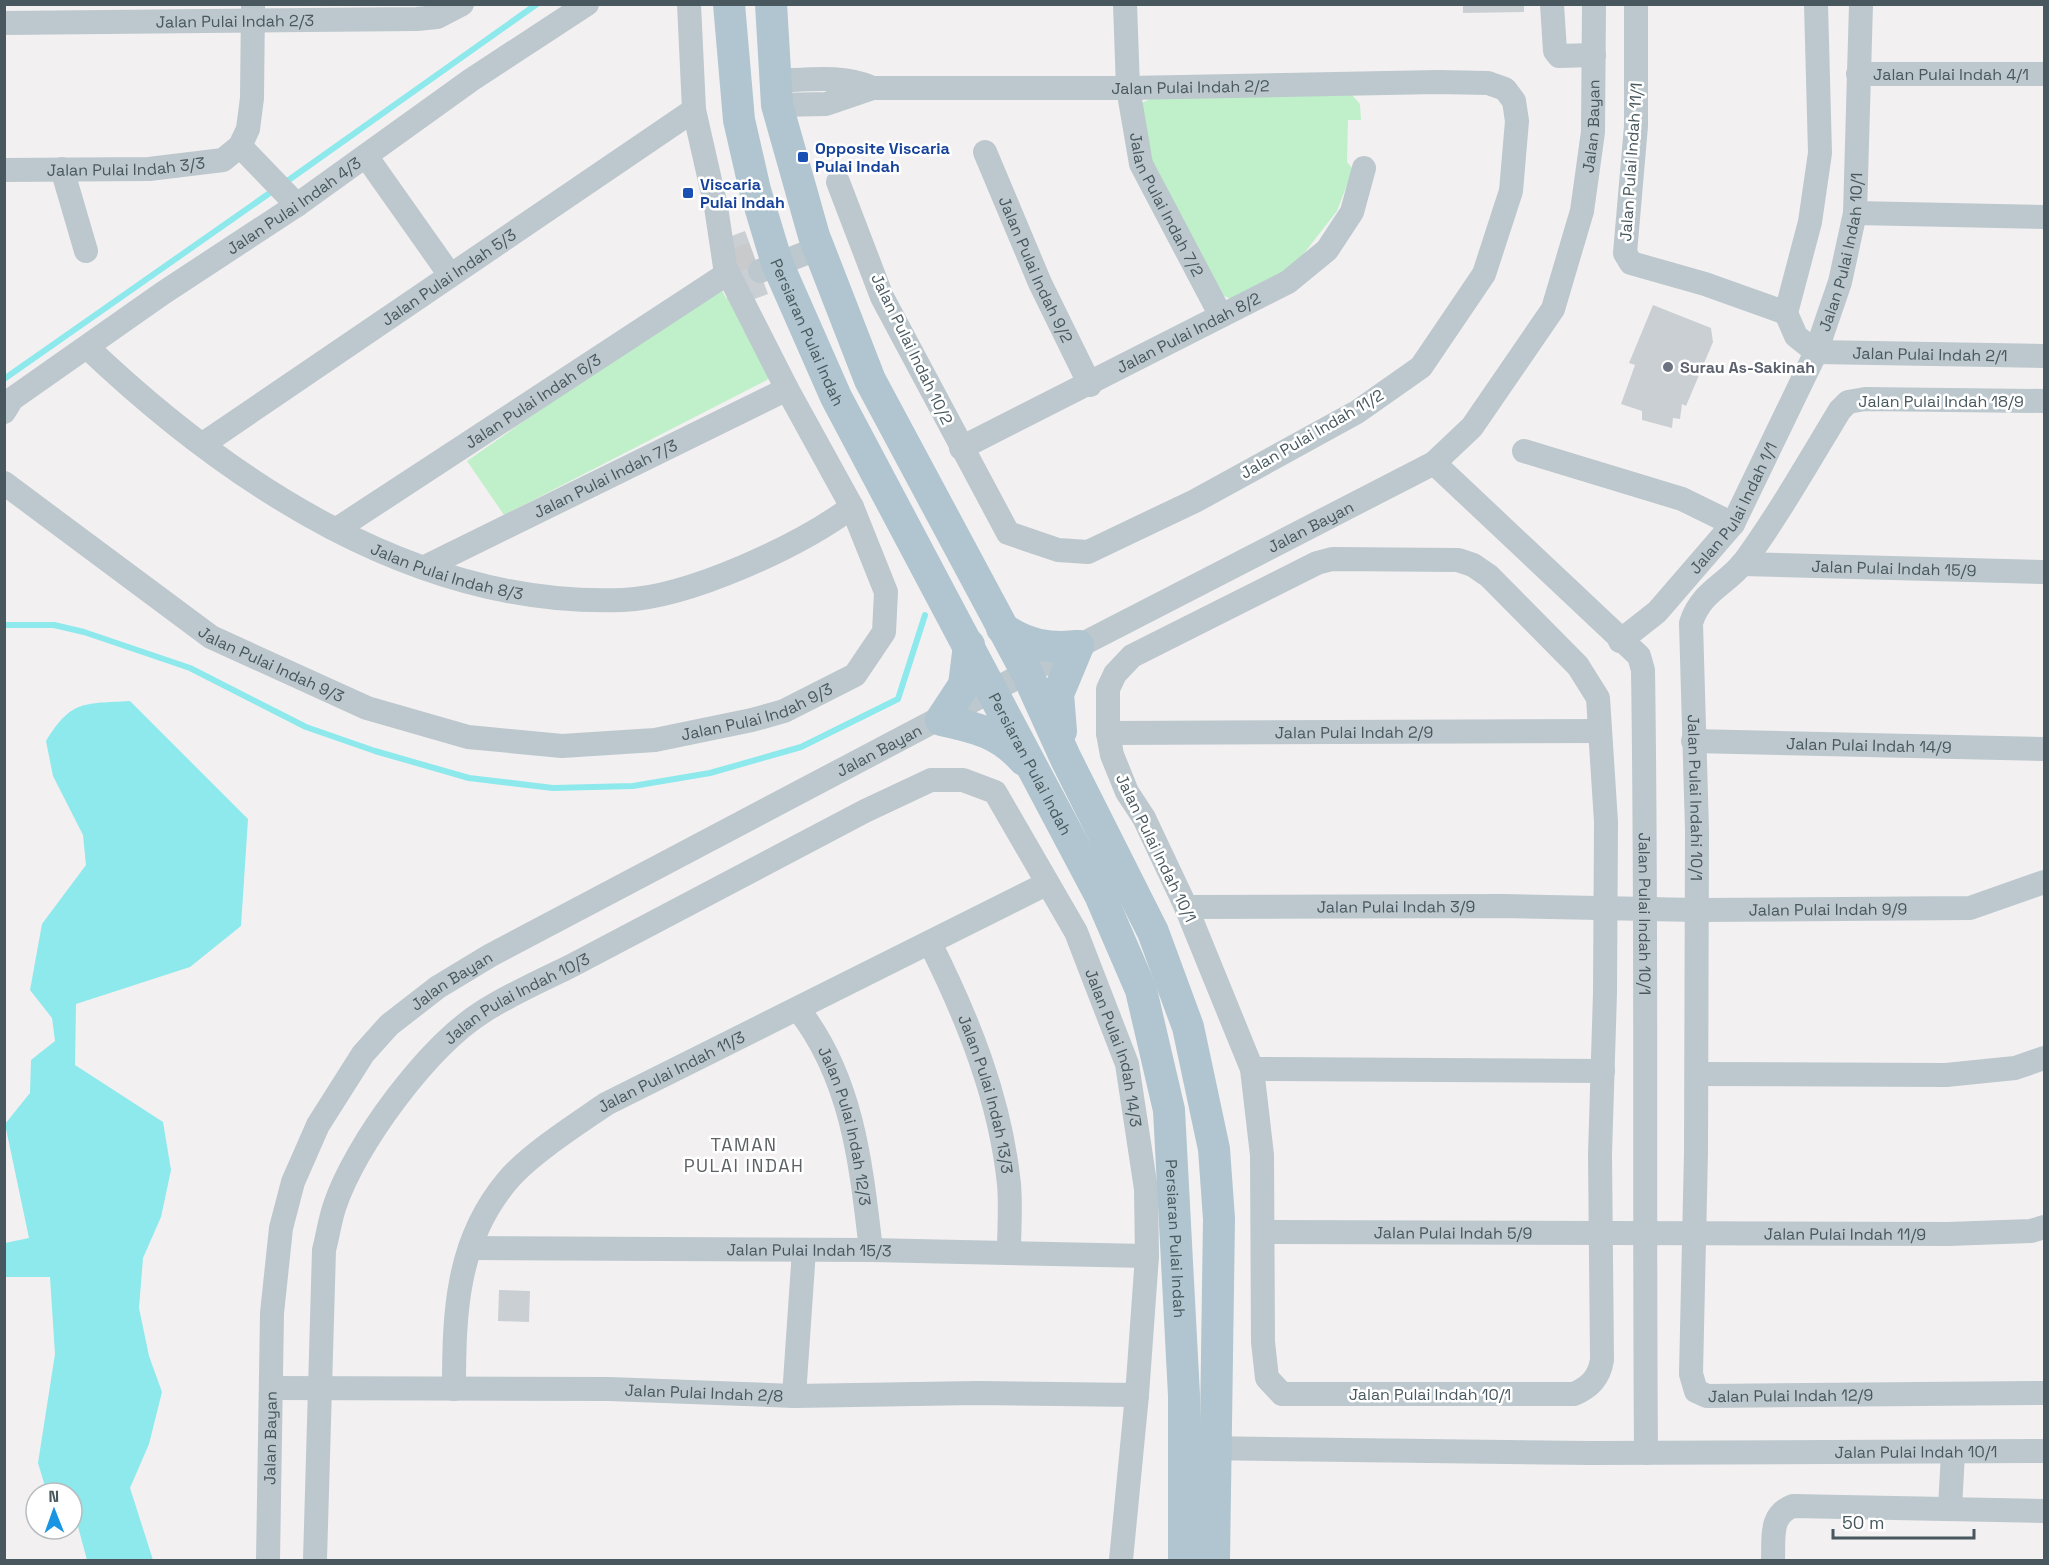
<svg xmlns="http://www.w3.org/2000/svg" width="2049" height="1565" font-family="'Space Grotesk',sans-serif">
<rect width="100%" height="100%" fill="#f3f0f1"/>
<path fill="#c0f0ca" d="M 1352,95 L 1360,104 L 1361,120 L 1348,120 L 1347,162 L 1353,169 L 1337,211 L 1298,261 L 1251,293 L 1240,293 L 1231,299 L 1220,294 L 1146,154 L 1138,105 L 1150,99 Z
M 719,285 L 726,298 L 733,295 L 771,373 L 767,380 L 504,515 L 467,461 Z"/>
<path fill="#8de9ec" d="M 130,701 L 248,819 L 241,926 L 190,967 L 76,1004 L 75,1065 L 163,1122 L 171,1170 L 161,1217 L 143,1258 L 139,1308 L 149,1356 L 162,1392 L 149,1444 L 130,1488 L 153,1560 L 87,1560 L 77,1523 L 72,1519 L 72,1493 L 47,1493 L 38,1463 L 55,1354 L 50,1277 L 5,1277 L 5,1243 L 29,1238 L 5,1124 L 30,1093 L 31,1060 L 55,1041 L 52,1018 L 30,990 L 42,924 L 86,865 L 83,835 L 53,776 L 46,741 C 72,699 84,704 130,701 Z"/>
<g fill="none" stroke-linecap="round" stroke-linejoin="round">
<path stroke="#8de9ec" stroke-width="6" d="M 283,184 L 537,4
M 4,379 L 274,190
M 4,625 L 54,625 L 84,632 L 190,668 L 306,727 L 375,751 L 469,778 L 553,788 L 633,786 L 710,773 L 801,747 L 898,699 L 925,615"/>
</g>
<path fill="#cacfd3" d="M 1463,4 L 1524,4 L 1524,12 L 1463,13 Z
M 745,231 L 768,294 L 749,301 L 726,238 Z
M 1653,305 L 1711,328 L 1713,342 L 1686,406 L 1682,404 L 1680,419 L 1673,418 L 1672,428 L 1642,420 L 1642,411 L 1621,404 L 1635,365 L 1629,363 Z
M 499,1290 L 530,1291 L 529,1322 L 498,1321 Z"/>
<g fill="none" stroke-linecap="round" stroke-linejoin="round">
<path stroke="#c8cacc" stroke-width="24" stroke-dasharray="24 12" stroke-linecap="butt" d="M 734,261 L 753,254"/>
<g stroke="#bcc8cd" stroke-width="24">
<path id="s1" d="M 1125,4 L 1128,88 L 1141,164 L 1221,316"/>
<path d="M 1552,4 L 1555,51 L 1559,56 L 1594,55"/>
<path d="M 1636,4 L 1636,126 L 1625,253 L 1631,263 L 1705,284 L 1786,313"/>
<path id="s2" d="M 4,23 L 417,19 L 437,17 L 462,4"/>
<path id="s3" d="M 1858,74 L 2044,74"/>
<path d="M 774,81 C 806,80 844,74 873,88"/>
<path id="s4" d="M 777,105 L 826,104 L 873,88 L 1128,88 L 1438,82 L 1488,83 L 1505,89 L 1514,101 L 1517,121 L 1511,191 L 1484,274 L 1421,367 L 1357,412 L 1195,501 L 1088,552 L 1058,550 L 1008,533 L 882,297 L 838,182"/>
<path d="M 240,146 L 297,205"/>
<path id="s5" d="M 985,152 L 1040,283 L 1090,385"/>
<path d="M 366,156 L 450,275"/>
<path d="M 62,169 L 86,251"/>
<path id="s6" d="M 4,170 L 149,169 L 223,160 L 240,146 L 248,129 L 252,98 L 253,5"/>
<path d="M 1855,213 L 2044,217"/>
<path d="M 760,271 L 819,248"/>
<path id="s7" d="M 87,347 C 230,483 417,608 623,600 C 690,597 799,546 852,507"/>
<path d="M 1816,352 L 1796,336 L 1786,313 L 1810,222 L 1820,153 L 1816,4"/>
<path id="s8" d="M 1816,352 L 2044,356"/>
<path id="s9" d="M 2044,401 L 1865,399 L 1848,402 L 1840,410 C 1809,461 1779,514 1744,562 C 1726,585 1701,591 1691,623 L 1697,831 L 1696,1152 L 1691,1374 L 1696,1391 L 1707,1396 L 2044,1393"/>
<path id="s10" d="M 4,412 L 12,399 L 163,293 L 297,205 L 471,80 L 587,4"/>
<path id="s11" d="M 203,444 L 694,110"/>
<path id="s12" d="M 961,448 L 1288,282 L 1327,250 L 1352,212 L 1364,168"/>
<path d="M 1524,451 L 1682,499 L 1733,524"/>
<path id="s13" d="M 1434,463 L 1639,656 L 1643,670 C 1647,931 1644,1192 1646,1453"/>
<path id="s14" d="M 4,483 L 211,637 L 367,708 L 468,737 L 562,746 L 655,740 L 752,720 L 784,711 L 855,675 L 884,632 L 886,592 L 852,507 L 787,389 L 725,267 L 716,207 L 694,110 L 689,4"/>
<path id="s15" d="M 337,529 L 728,273"/>
<path d="M 1332,559 L 1458,560 L 1473,565 L 1489,576 L 1578,666 L 1598,698 L 1606,822 L 1605,993 L 1600,1154 L 1602,1360 C 1599,1378 1590,1387 1574,1394 L 1282,1394 L 1267,1378 L 1263,1342 L 1262,1155 L 1252,1069 L 1186,907 L 1144,818 L 1127,792 L 1112,755 L 1108,733 L 1108,689 L 1115,674 L 1132,656 L 1317,563 Z"/>
<path id="s16" d="M 1742,564 L 2044,572"/>
<path id="s17" d="M 425,567 L 787,389"/>
<path id="s18" d="M 1620,641 L 1657,612 L 1733,524 L 1816,352 L 1840,282 L 1855,213 L 1861,4"/>
<path id="s19" d="M 1108,733 L 1600,731"/>
<path id="s20" d="M 1693,741 L 2044,749"/>
<path id="s21" d="M 1186,907 L 1503,906 L 1697,910 L 1970,908 L 2044,882"/>
<path id="s22" d="M 930,943 C 968,1019 1000,1098 1009,1184 C 1011,1207 1009,1230 1009,1253"/>
<path id="s23" d="M 798,1009 C 853,1079 861,1165 871,1250"/>
<path d="M 1252,1069 L 1603,1071"/>
<path d="M 1697,1074 L 1946,1075 L 2015,1068 L 2044,1058"/>
<path id="s24" d="M 1263,1232 L 1948,1234 L 2031,1231 L 2044,1227"/>
<path id="s25" d="M 470,1248 L 871,1250 L 1147,1256"/>
<path id="s26" d="M 272,1388 L 609,1389 L 794,1396 L 977,1393 L 1137,1395"/>
<path id="s27" d="M 454,1389 C 454,1314 456,1241 508,1180 C 530,1154 577,1124 606,1104 L 1046,884"/>
<path d="M 794,1396 L 804,1250"/>
<path id="s28" d="M 1198,1448 L 1592,1453 L 2044,1451"/>
<path d="M 1950,1508 L 1953,1453"/>
<path id="s29" d="M 268,1560 L 272,1313 L 281,1228 L 293,1182 L 318,1125 L 363,1054 L 389,1025 L 438,987 L 491,955 L 993,690 L 1434,463 L 1472,427 L 1553,309 L 1582,211 L 1593,132 L 1594,4"/>
<path id="s30" d="M 315,1560 L 324,1250 C 328,1235 330,1219 335,1205 C 356,1143 428,1046 484,1011 C 511,994 540,981 569,967 L 865,811 L 931,780 L 963,780 L 995,792 L 1076,932 L 1127,1064 L 1146,1189 L 1147,1256 L 1137,1395 L 1121,1560"/>
<path d="M 1773,1560 C 1774,1538 1769,1515 1793,1506 L 2044,1511"/>
</g>
<g stroke="#b0c5cf" stroke-width="32">
<path id="s31" d="M 729,4 L 739,120 L 755,190 L 777,263 L 836,397 L 1100,895 L 1141,990 L 1169,1110 L 1184,1395 L 1184,1560"/>
<path d="M 771,4 L 777,105 L 814,236 L 870,380 L 1027,673 L 1066,759 L 1153,932 L 1188,1027 L 1214,1149 L 1219,1219 L 1214,1560"/>
<path d="M 1002,628 C 1026,645 1049,649 1078,646"/>
<path d="M 969,645 L 964,685 L 941,720 C 976,728 999,732 1024,760"/>
<path d="M 1061,731 L 1058,694 L 1078,646"/>
</g>
</g>
<g fill="#1a4fb4" stroke="#fff" stroke-width="2">
<rect x="797" y="151" width="12" height="12" rx="3"/>
<rect x="682" y="187" width="12" height="12" rx="3"/>
</g>
<circle fill="#6b7280" stroke="#fff" stroke-width="2" cx="1668" cy="367" r="6"/>
<g text-anchor="middle" dominant-baseline="central" stroke-width="5" stroke-linejoin="round" paint-order="stroke">
<g font-size="16" fill="#48585e" stroke="#fff">
<text stroke="none"><textPath href="#s2" startOffset="231">Jalan Pulai Indah 2/3</textPath></text>
<text stroke="none"><textPath href="#s3" startOffset="93">Jalan Pulai Indah 4/1</textPath></text>
<text stroke="none"><textPath href="#s4" startOffset="416">Jalan Pulai Indah 2/2</textPath></text>
<text stroke="none"><textPath href="#s29" startOffset="2136">Jalan Bayan</textPath></text>
<text transform="translate(1631 162) rotate(-86)">Jalan Pulai Indah 11/1</text>
<text stroke="none"><textPath href="#s6" startOffset="122">Jalan Pulai Indah 3/3</textPath></text>
<text stroke="none"><textPath href="#s1" startOffset="208">Jalan Pulai Indah 7/2</textPath></text>
<text stroke="none"><textPath href="#s10" startOffset="357">Jalan Pulai Indah 4/3</textPath></text>
<text stroke="none"><textPath href="#s18" startOffset="458">Jalan Pulai Indah 10/1</textPath></text>
<text stroke="none"><textPath href="#s5" startOffset="128">Jalan Pulai Indah 9/2</textPath></text>
<text stroke="none"><textPath href="#s11" startOffset="297">Jalan Pulai Indah 5/3</textPath></text>
<text stroke="none"><textPath href="#s31" startOffset="340">Persiaran Pulai Indah</textPath></text>
<text stroke="none"><textPath href="#s12" startOffset="255">Jalan Pulai Indah 8/2</textPath></text>
<text transform="translate(912 349) rotate(64)">Jalan Pulai Indah 10/2</text>
<text stroke="none"><textPath href="#s8" startOffset="114">Jalan Pulai Indah 2/1</textPath></text>
<text stroke="none"><textPath href="#s15" startOffset="234">Jalan Pulai Indah 6/3</textPath></text>
<text x="1941" y="401">Jalan Pulai Indah 18/9</text>
<text transform="translate(1312 434) rotate(-30)">Jalan Pulai Indah 11/2</text>
<text stroke="none"><textPath href="#s17" startOffset="201">Jalan Pulai Indah 7/3</textPath></text>
<text stroke="none"><textPath href="#s18" startOffset="177">Jalan Pulai Indah 1/1</textPath></text>
<text stroke="none"><textPath href="#s29" startOffset="1614">Jalan Bayan</textPath></text>
<text stroke="none"><textPath href="#s7" startOffset="429">Jalan Pulai Indah 8/3</textPath></text>
<text stroke="none"><textPath href="#s16" startOffset="152">Jalan Pulai Indah 15/9</textPath></text>
<text stroke="none"><textPath href="#s14" startOffset="324">Jalan Pulai Indah 9/3</textPath></text>
<text stroke="none"><textPath href="#s14" startOffset="828">Jalan Pulai Indah 9/3</textPath></text>
<text stroke="none"><textPath href="#s19" startOffset="246">Jalan Pulai Indah 2/9</textPath></text>
<text stroke="none"><textPath href="#s20" startOffset="176">Jalan Pulai Indah 14/9</textPath></text>
<text stroke="none"><textPath href="#s29" startOffset="1128">Jalan Bayan</textPath></text>
<text stroke="none"><textPath href="#s31" startOffset="826">Persiaran Pulai Indah</textPath></text>
<text stroke="none"><textPath href="#s9" startOffset="644">Jalan Pulai Indahi 10/1</textPath></text>
<text transform="translate(1156 848) rotate(64)">Jalan Pulai Indah 10/1</text>
<text stroke="none"><textPath href="#s21" startOffset="210">Jalan Pulai Indah 3/9</textPath></text>
<text stroke="none"><textPath href="#s21" startOffset="642">Jalan Pulai Indah 9/9</textPath></text>
<text stroke="none"><textPath href="#s13" startOffset="540">Jalan Pulai Indah 10/1</textPath></text>
<text stroke="none"><textPath href="#s29" startOffset="642">Jalan Bayan</textPath></text>
<text stroke="none"><textPath href="#s30" startOffset="639">Jalan Pulai Indah 10/3</textPath></text>
<text stroke="none"><textPath href="#s30" startOffset="1458">Jalan Pulai Indah 14/3</textPath></text>
<text stroke="none"><textPath href="#s27" startOffset="418">Jalan Pulai Indah 11/3</textPath></text>
<text stroke="none"><textPath href="#s22" startOffset="162">Jalan Pulai Indah 13/3</textPath></text>
<text stroke="none"><textPath href="#s23" startOffset="128">Jalan Pulai Indah 12/3</textPath></text>
<text stroke="none"><textPath href="#s24" startOffset="190">Jalan Pulai Indah 5/9</textPath></text>
<text stroke="none"><textPath href="#s24" startOffset="582">Jalan Pulai Indah 11/9</textPath></text>
<text stroke="none"><textPath href="#s31" startOffset="1330">Persiaran Pulai Indah</textPath></text>
<text stroke="none"><textPath href="#s25" startOffset="339">Jalan Pulai Indah 15/3</textPath></text>
<text stroke="none"><textPath href="#s26" startOffset="432">Jalan Pulai Indah 2/8</textPath></text>
<text x="1430" y="1394">Jalan Pulai Indah 10/1</text>
<text stroke="none"><textPath href="#s9" startOffset="1334">Jalan Pulai Indah 12/9</textPath></text>
<text stroke="none"><textPath href="#s29" startOffset="122">Jalan Bayan</textPath></text>
<text stroke="none"><textPath href="#s28" startOffset="718">Jalan Pulai Indah 10/1</textPath></text>
</g>
<g font-size="16" font-weight="bold" fill="#164399" stroke="#fff" text-anchor="start">
<text x="815" y="148">Opposite Viscaria<tspan x="815" dy="18">Pulai Indah</tspan></text>
<text x="700" y="184">Viscaria<tspan x="700" dy="18">Pulai Indah</tspan></text>
</g>
<g font-size="16" font-weight="bold" fill="#5b616d" stroke="#fff" text-anchor="start">
<text x="1680" y="367">Surau As-Sakinah</text>
</g>
<g font-size="18" letter-spacing="1.5" fill="#5d6265" stroke="#fff">
<text x="744" y="1144">TAMAN<tspan x="744" dy="21">PULAI INDAH</tspan></text>
</g>
</g>
<rect width="2049" height="1565" fill="none" stroke="#48585e" stroke-width="12"/>
<g transform="translate(54 1511) rotate(359)"><circle r="28" fill="#ffffff" stroke="#b6bcbf" stroke-width="1.5"/>
<path d="M0-4.5L10 22L0 15L-10 22Z" fill="#1995e4"/>
<text y="-9" font-size="16" font-weight="bold" text-anchor="middle" fill="#48585e">N</text>
</g>
<path d="M1833 1529v9h141v-9" fill="none" stroke="#48585e" stroke-width="3"/>
<text x="1842" y="1529" font-size="18" fill="#48585e" stroke="#ffffff" stroke-width="4.5" paint-order="stroke">50 m</text>
</svg>
